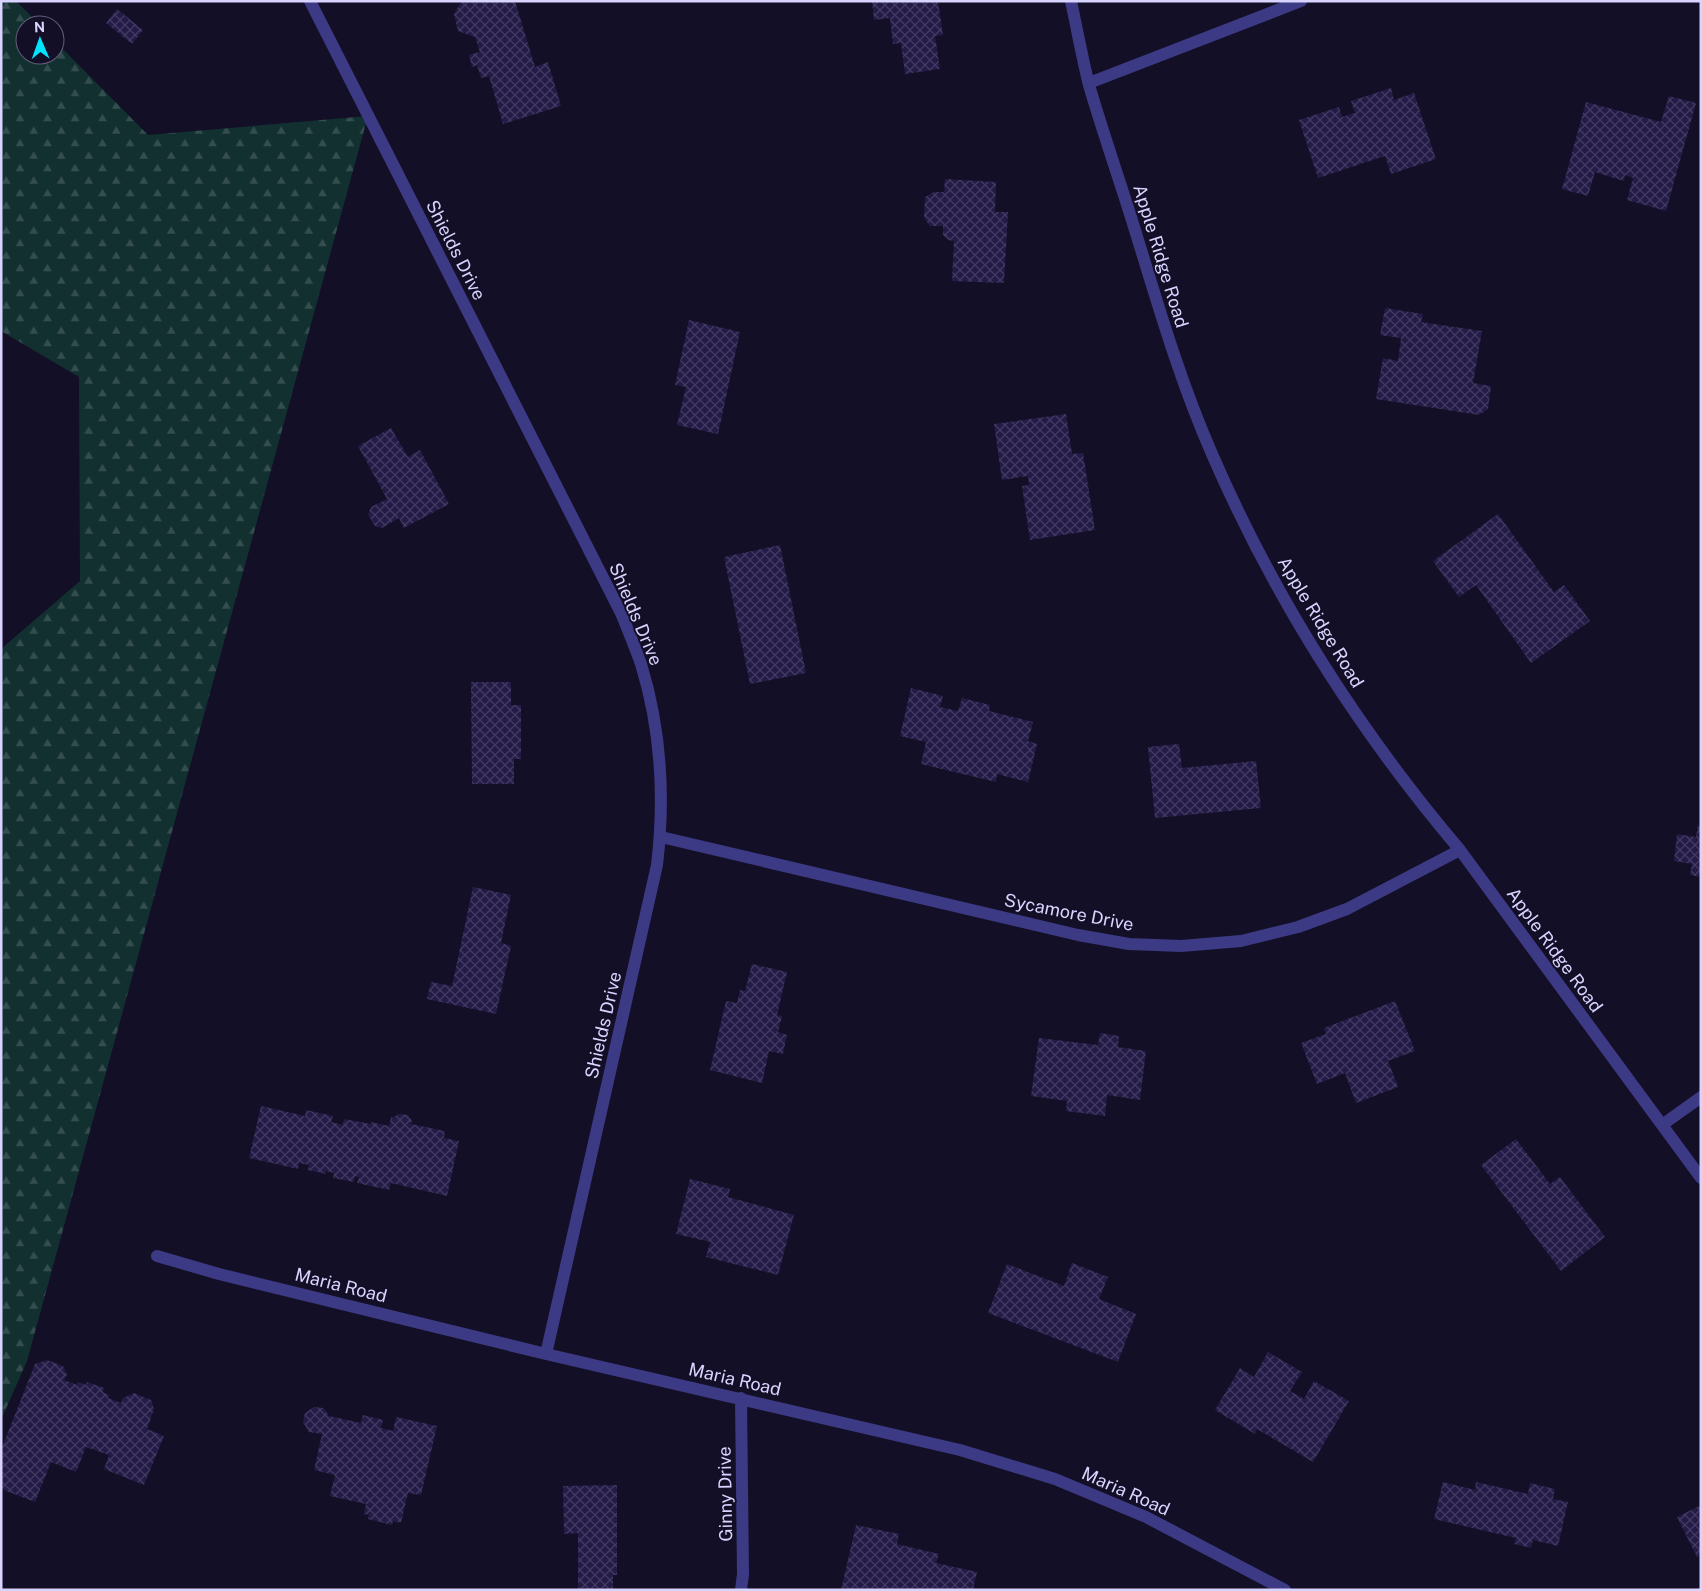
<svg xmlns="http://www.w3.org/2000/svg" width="1702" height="1591" font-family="'Public Sans',sans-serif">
<defs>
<pattern id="forest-firs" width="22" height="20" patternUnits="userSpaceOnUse" patternTransform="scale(1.25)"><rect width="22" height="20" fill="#12302f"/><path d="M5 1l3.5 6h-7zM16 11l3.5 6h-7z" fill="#344d4e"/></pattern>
<pattern id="building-cross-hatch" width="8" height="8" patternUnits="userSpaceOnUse" patternTransform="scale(1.25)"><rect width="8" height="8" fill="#241b47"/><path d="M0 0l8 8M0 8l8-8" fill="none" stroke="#433b63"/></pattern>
</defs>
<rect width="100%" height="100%" fill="#130f26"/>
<path fill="url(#forest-firs)" d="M 1,1 L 16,1 L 40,25 L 25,25 L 25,55 L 55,55 L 55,41 L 148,135 L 368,116 L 27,1361 L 1,1420 L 1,649 L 80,581 L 79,377 L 1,331 Z"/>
<path fill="url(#building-cross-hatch)" d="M 462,1 L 515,1 L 535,67 L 548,62 L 561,106 L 503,124 L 489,76 L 481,78 L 477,65 L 472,67 L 469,55 L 480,52 L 475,37 L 458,31 L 454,14 Z
M 872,1 L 938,1 L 943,35 L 935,36 L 940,69 L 905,74 L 901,43 L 893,44 L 890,18 L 874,20 Z
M 117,9 L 143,30 L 132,44 L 106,23 Z
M 1391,88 L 1394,100 L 1414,93 L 1436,159 L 1391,174 L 1385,156 L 1318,178 L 1299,120 L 1339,107 L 1342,117 L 1355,113 L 1351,101 Z
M 1669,96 L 1696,103 L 1666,211 L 1627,200 L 1633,178 L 1625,175 L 1624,181 L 1595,172 L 1588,196 L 1562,189 L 1586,102 L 1661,122 Z
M 945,179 L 996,182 L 995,212 L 1008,212 L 1004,283 L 952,281 L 954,241 L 948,240 L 943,235 L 943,226 L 930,226 L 924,218 L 925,197 L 934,192 L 944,192 Z
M 1385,308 L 1423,314 L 1421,322 L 1482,331 L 1473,383 L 1491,386 L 1488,409 L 1479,415 L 1376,399 L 1383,358 L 1398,361 L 1401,338 L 1380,335 Z
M 689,320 L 740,332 L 718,434 L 677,425 L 686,387 L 675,385 Z
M 1066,414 L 1072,454 L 1083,453 L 1095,530 L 1030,540 L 1022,486 L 1029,485 L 1028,476 L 1002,480 L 994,424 Z
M 391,428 L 408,457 L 420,450 L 449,504 L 404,528 L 399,518 L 382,528 L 375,526 L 368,515 L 371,507 L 387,499 L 358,446 Z
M 1498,514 L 1554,592 L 1564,585 L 1590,621 L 1531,663 L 1476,585 L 1459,597 L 1433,561 Z
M 780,545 L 806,673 L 750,684 L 724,557 Z
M 471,682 L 511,682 L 511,705 L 521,705 L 521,759 L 514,759 L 514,784 L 472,784 Z
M 911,688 L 943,696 L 940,707 L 958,711 L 962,698 L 990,705 L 989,711 L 1033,722 L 1028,741 L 1037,744 L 1028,782 L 997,774 L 996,782 L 921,764 L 926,742 L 900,736 Z
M 1179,744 L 1182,768 L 1256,761 L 1261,808 L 1155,818 L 1148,747 Z
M 1698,825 L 1701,826 L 1701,877 L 1690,875 L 1692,864 L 1674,861 L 1677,834 L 1696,837 Z
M 473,887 L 511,895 L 501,943 L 511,946 L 496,1014 L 427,999 L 431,982 L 452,986 Z
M 752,964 L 787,972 L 777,1015 L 782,1016 L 778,1032 L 787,1035 L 783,1054 L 769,1051 L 762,1083 L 710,1070 L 726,1001 L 737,1003 L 740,990 L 745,991 Z
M 1395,1001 L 1415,1051 L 1388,1061 L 1398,1087 L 1356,1103 L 1345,1073 L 1317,1084 L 1301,1043 L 1326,1034 L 1324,1028 Z
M 1100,1033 L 1119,1036 L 1118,1047 L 1146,1051 L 1140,1100 L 1107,1095 L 1105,1116 L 1066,1111 L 1067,1101 L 1031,1096 L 1039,1038 L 1098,1045 Z
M 261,1106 L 305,1116 L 306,1110 L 333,1116 L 331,1122 L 343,1125 L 344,1119 L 371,1124 L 371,1122 L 389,1126 L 391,1117 L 393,1118 L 398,1114 L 408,1115 L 412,1121 L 411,1124 L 445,1131 L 444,1138 L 459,1141 L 447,1196 L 391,1183 L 389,1190 L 357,1183 L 359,1177 L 355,1176 L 354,1182 L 333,1178 L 334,1173 L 326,1171 L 326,1174 L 308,1170 L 309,1165 L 299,1163 L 298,1169 L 249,1158 Z
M 1516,1139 L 1550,1184 L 1560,1177 L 1605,1237 L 1561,1271 L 1481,1165 Z
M 690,1179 L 730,1189 L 728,1197 L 794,1215 L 778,1275 L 706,1257 L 710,1242 L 676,1234 Z
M 1072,1263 L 1108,1277 L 1099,1299 L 1136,1314 L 1118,1362 L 988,1313 L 1007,1264 L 1064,1286 Z
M 1268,1352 L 1302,1372 L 1290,1391 L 1304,1399 L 1314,1381 L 1349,1401 L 1313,1462 L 1257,1429 L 1255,1434 L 1215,1410 L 1240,1368 L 1254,1377 Z
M 47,1360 L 63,1366 L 67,1375 L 64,1380 L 77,1385 L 78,1382 L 86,1385 L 87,1382 L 104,1388 L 103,1392 L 109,1395 L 108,1398 L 121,1403 L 123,1398 L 134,1393 L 151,1400 L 154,1409 L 147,1429 L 164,1436 L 144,1485 L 104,1469 L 109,1455 L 86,1447 L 76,1472 L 51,1462 L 35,1502 L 1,1489 L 1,1450 L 35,1364 Z
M 314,1407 L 324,1408 L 329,1416 L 361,1423 L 363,1415 L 383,1420 L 381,1428 L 393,1431 L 396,1417 L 437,1426 L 421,1495 L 408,1493 L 401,1523 L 393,1521 L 392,1525 L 368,1519 L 369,1515 L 364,1514 L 366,1504 L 330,1496 L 335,1475 L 314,1470 L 322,1434 L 309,1432 L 303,1422 L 305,1413 Z
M 1443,1482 L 1475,1490 L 1476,1482 L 1528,1494 L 1530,1483 L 1555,1489 L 1553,1499 L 1568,1502 L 1558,1546 L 1533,1540 L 1531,1548 L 1514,1544 L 1516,1538 L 1434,1519 Z
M 617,1485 L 617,1575 L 613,1575 L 613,1590 L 578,1590 L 578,1533 L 564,1534 L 563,1486 Z
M 1701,1505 L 1701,1555 L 1697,1557 L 1677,1517 Z
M 856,1525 L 899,1534 L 897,1544 L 939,1554 L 936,1563 L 977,1572 L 973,1590 L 841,1590 Z"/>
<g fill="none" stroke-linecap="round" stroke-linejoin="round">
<path stroke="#3d3a85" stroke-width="12" d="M 310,1 L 621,613 C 628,630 635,647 641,664 C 661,729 665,797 657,865 L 546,1354
M 1071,1 C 1077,29 1082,57 1089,85 C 1103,133 1120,181 1135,230 C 1158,305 1180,381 1212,454 C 1274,597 1359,731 1460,850 L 1701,1178
M 1089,83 L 1301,1
M 661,837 L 1078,935 L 1129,944 L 1181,946 L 1241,941 L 1298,927 L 1347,909 L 1460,850
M 1662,1125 L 1701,1097
M 157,1256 L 219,1274 L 546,1354 L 960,1450 L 1055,1479 L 1146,1517 L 1285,1590
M 741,1590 L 743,1574 L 741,1398"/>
</g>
<g text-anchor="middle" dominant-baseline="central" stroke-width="4" stroke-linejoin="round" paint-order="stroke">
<g font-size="18" fill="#d9d4ff" stroke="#130f26">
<text transform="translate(456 250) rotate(63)">Shields Drive</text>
<text transform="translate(1161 256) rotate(73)">Apple Ridge Road</text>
<text transform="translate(636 614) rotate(67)">Shields Drive</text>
<text transform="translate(1321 622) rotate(59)">Apple Ridge Road</text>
<text transform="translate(1069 912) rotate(11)">Sycamore Drive</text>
<text transform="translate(1555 950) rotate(54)">Apple Ridge Road</text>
<text transform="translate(603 1025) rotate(-77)">Shields Drive</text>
<text transform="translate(341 1285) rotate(14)">Maria Road</text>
<text transform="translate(735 1379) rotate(13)">Maria Road</text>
<text transform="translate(1126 1491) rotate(24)">Maria Road</text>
<text transform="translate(725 1494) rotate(-91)">Ginny Drive</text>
</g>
</g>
<rect width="1702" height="1591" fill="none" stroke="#d9d4ff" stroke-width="5"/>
<g transform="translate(40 40) rotate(358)"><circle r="24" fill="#130f26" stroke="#625e7d"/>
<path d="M0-4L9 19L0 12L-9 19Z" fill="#00e5ff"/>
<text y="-8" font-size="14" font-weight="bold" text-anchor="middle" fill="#d9d4ff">N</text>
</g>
</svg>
